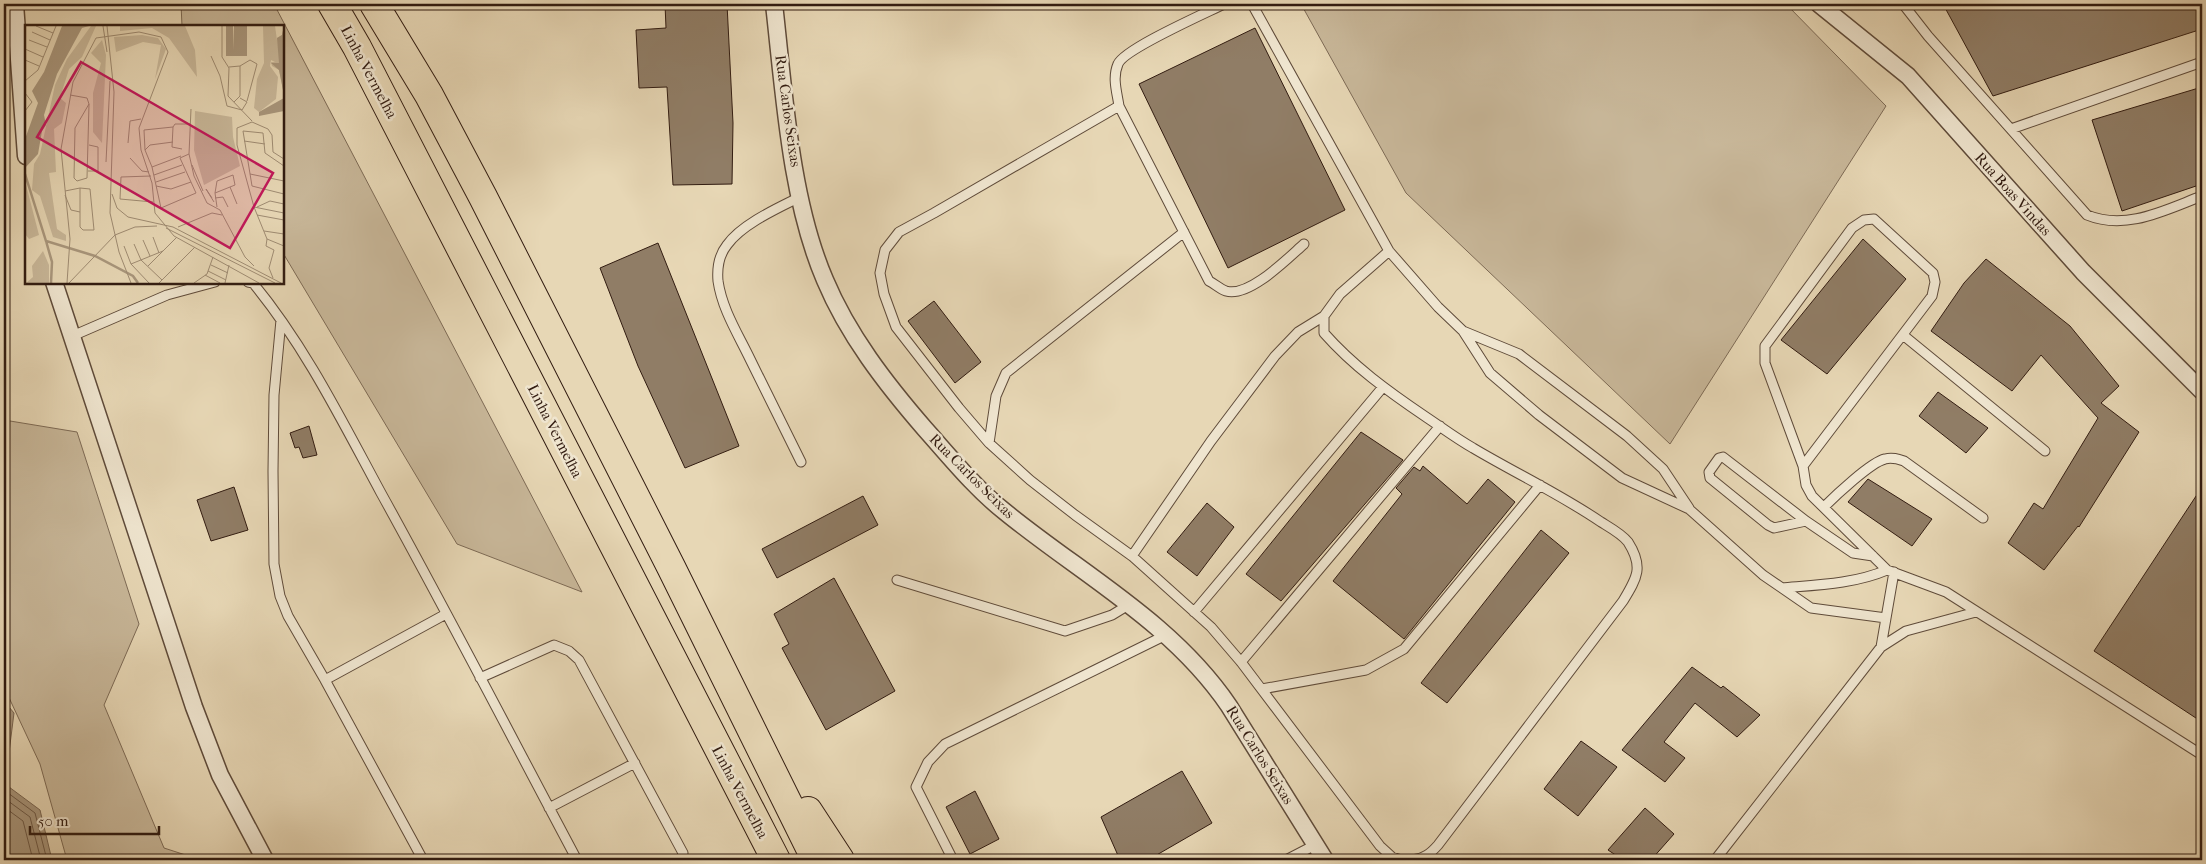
<svg xmlns="http://www.w3.org/2000/svg" width="2206" height="864" font-family="'IM FELL French Canon',serif">
<rect width="100%" height="100%" fill="#e7d7b5"/>
<filter id="stains"><feTurbulence type="fractalNoise" baseFrequency=".004" numOctaves="4"/><feColorMatrix values="0 0 0 0 .2 0 0 0 0 .09 0 0 0 0 .02 0 0 0 .5 -.17"/></filter>
<radialGradient id="worn" r=".72"><stop offset=".6" stop-color="#630" stop-opacity="0"/><stop offset="1" stop-color="#630" stop-opacity=".3"/></radialGradient>
<path fill="#c8b799" stroke="#7d6a55" d="M 181,4 L 274,4 L 582,592 L 457,544 L 283,253 L 282,26 L 182,26 Z
M 1301,4 L 1786,4 L 1886,106 L 1670,444 L 1406,193 Z
M 4,420 L 77,432 L 139,624 L 104,705 L 164,848 L 201,860 L 67,860 L 40,764 L 4,687 Z"/>
<path fill="#a9977d" stroke="#796652" d="M 4,701 L 14,713 L 5,784 L 40,810 L 52,860 L 4,860 Z"/>
<g fill="none" stroke-linecap="round" stroke-linejoin="round">
<path stroke="#6e5a47" stroke-width="1" d="M 4,790 L 35,813 L 47,860
M 4,798 L 30,817 L 41,860
M 4,807 L 23,821 L 33,860"/>
</g>
<path fill="#907d66" stroke="#321c11" d="M 665,4 L 727,4 L 733,123 L 732,184 L 673,185 L 667,87 L 639,88 L 636,30 L 666,28 Z
M 1943,4 L 2202,4 L 2202,29 L 1993,96 Z
M 1255,28 L 1345,210 L 1228,268 L 1139,84 Z
M 2202,87 L 2202,184 L 2122,211 L 2092,120 Z
M 1863,239 L 1906,279 L 1827,374 L 1781,340 Z
M 658,243 L 739,446 L 685,468 L 638,366 L 600,268 Z
M 1986,259 L 2070,326 L 2119,386 L 2101,403 L 2139,432 L 2079,527 L 2078,526 L 2044,570 L 2008,543 L 2034,503 L 2043,509 L 2098,418 L 2041,355 L 2012,391 L 1931,331 L 1964,283 Z
M 934,301 L 981,362 L 955,383 L 908,321 Z
M 1938,392 L 1988,428 L 1966,453 L 1919,416 Z
M 309,426 L 317,455 L 303,458 L 299,447 L 295,448 L 290,433 Z
M 1361,432 L 1403,460 L 1281,601 L 1246,574 Z
M 1423,466 L 1467,504 L 1488,479 L 1515,502 L 1404,639 L 1333,581 L 1402,494 L 1396,488 L 1414,467 L 1420,471 Z
M 1868,479 L 1932,519 L 1912,546 L 1848,502 Z
M 234,487 L 248,530 L 211,541 L 197,500 Z
M 2202,487 L 2202,722 L 2094,651 Z
M 863,496 L 878,525 L 777,578 L 762,549 Z
M 1207,503 L 1234,527 L 1197,576 L 1167,552 Z
M 1541,530 L 1569,553 L 1447,703 L 1421,683 Z
M 834,578 L 895,691 L 826,730 L 782,648 L 789,644 L 774,614 Z
M 1692,667 L 1721,688 L 1723,686 L 1760,715 L 1737,737 L 1695,703 L 1664,742 L 1685,758 L 1665,782 L 1622,750 Z
M 1581,741 L 1617,767 L 1578,816 L 1544,789 Z
M 1182,771 L 1212,823 L 1148,860 L 1120,860 L 1101,817 Z
M 975,791 L 999,839 L 970,854 L 946,807 Z
M 1645,808 L 1674,834 L 1651,860 L 1623,860 L 1608,850 Z"/>
<g fill="none" stroke-linecap="round" stroke-linejoin="round">
<g stroke="#5f4b3a" stroke-width="11">
<path id="lane" d="M 1224,4 C 1206,13 1124,49 1118,64 C 1112,78 1117,92 1119,106 L 1209,281 C 1215,284 1220,289 1226,291 C 1249,298 1288,258 1304,244
M 1252,4 L 1389,251 L 1438,307 L 1463,331 L 1490,373 L 1539,415 L 1622,478 L 1689,509 L 1763,575 L 1782,588 C 1817,585 1854,584 1887,570 L 1946,592 L 2202,755
M 1903,4 L 1928,36 L 2087,215 C 2126,231 2165,210 2202,196
M 1119,106 L 934,213 L 899,232 L 885,250 L 880,273 L 884,294 L 896,327 L 959,408 L 989,443 L 1030,480 L 1075,515 L 1132,556
M 2011,129 L 2202,62
M 800,197 C 778,208 742,224 727,245 C 719,255 717,269 718,281 C 722,309 738,334 750,359 C 767,393 784,428 801,462
M 1389,251 L 1340,294 L 1324,316 L 1324,333 C 1353,366 1389,392 1426,417 C 1441,427 1457,439 1473,448 C 1515,473 1560,494 1601,522 C 1609,527 1622,534 1628,542 C 1644,567 1637,578 1623,601 L 1438,845 C 1431,853 1424,859 1412,860
M 248,282 L 253,283 C 305,346 342,421 381,493 C 448,614 512,738 577,860
M 1324,316 L 1298,332 L 1275,356 L 1211,441 L 1132,556 L 1211,627 L 1241,662 L 1380,846 L 1392,857 L 1401,860
M 281,320 L 274,395 L 273,471 L 274,564 L 280,596 L 288,616 L 325,680 L 423,860
M 1463,331 L 1519,354 L 1627,436 L 1663,469 L 1689,508
M 1903,335 L 2045,451
M 70,337 L 167,295 L 215,282
M 989,443 L 996,396 L 1006,373 L 1184,232
M 1803,466 L 1765,363 L 1765,346 L 1852,228 L 1864,220 L 1874,219 L 1933,273 L 1935,282 L 1932,296 L 1803,466 L 1806,485 L 1812,496 L 1887,570
M 1824,507 C 1835,496 1871,462 1885,459 C 1892,457 1898,459 1904,461 L 1983,518
M 1806,521 L 1774,528 L 1768,525 L 1710,478 L 1709,472 L 1719,458 L 1723,457 L 1806,521 L 1853,553 L 1873,556
M 897,580 L 1065,631 L 1112,615 L 1130,604
M 1782,588 L 1811,608 L 1886,618
M 1194,612 L 1383,387
M 1881,647 L 1894,572
M 1241,662 L 1440,426
M 480,678 L 554,645 L 569,651 L 579,660 L 683,853 L 681,860
M 325,680 L 446,614
M 1262,689 L 1366,670 L 1404,649 L 1540,485
M 549,808 L 635,763
M 953,860 L 916,787 L 928,762 L 945,744 L 1166,635
M 1286,860 L 1315,845
M 1715,860 L 1881,647 L 1906,631 L 1976,612"/>
</g>
<g stroke="#5f4b3a" stroke-width="19">
<path id="street" d="M 15,4 L 26,156
M 774,4 C 784,91 790,199 825,280 C 848,335 886,384 925,429 C 950,457 975,488 1004,511 C 1081,574 1172,622 1229,706 L 1325,860
M 1819,4 L 1908,76 L 2083,272 L 2202,391
M 54,282 L 194,707 L 220,775 L 265,860"/>
</g>
<g stroke="#321c11" stroke-width="30">
<path id="highway" d="M 332,4 L 357,47 L 776,860
M 374,4 L 429,95 L 483,197 L 671,567 L 816,860
M 808,811 L 840,860"/>
</g>
<use href="#lane" stroke="#efe5cf" stroke-width="9"/>
<use href="#street" stroke="#efe5cf" stroke-width="16"/>
<use href="#highway" stroke="#e7d7b5" stroke-width="28"/>
</g>
<g text-anchor="middle" dominant-baseline="central" stroke-width="5" stroke-linejoin="round" paint-order="stroke">
<g font-size="15" fill="#321c11" stroke="#efe5cf">
<text transform="translate(369 72) rotate(62)">Linha Vermelha</text>
<text transform="translate(788 111) rotate(82)">Rua Carlos Seixas</text>
<text transform="translate(2013 194) rotate(48)">Rua Boas Vindas</text>
<text transform="translate(555 431) rotate(63)">Linha Vermelha</text>
<text transform="translate(972 476) rotate(45)">Rua Carlos Seixas</text>
<text transform="translate(1260 755) rotate(58)">Rua Carlos Seixas</text>
<text transform="translate(740 792) rotate(62)">Linha Vermelha</text>
</g>
</g>
<g transform="translate(25 25)">
<rect width="259" height="259" fill="#e7d7b5"/>
<path d="M 66,1 L 71,1 L 57,32 L 44,44 L 35,73 L 41,78 L 37,98 L 29,104 L 31,147 L 24,148 L 32,204 L 41,210 L 41,216 L 28,212 L 15,171 L 7,165 L 9,139 L 15,129 L 30,60 L 42,34 ZM 95,1 L 160,1 L 170,25 L 172,52 L 144,13 L 127,3 L 95,6 ZM 238,1 L 250,1 L 253,22 L 252,13 L 257,10 L 259,1 L 259,70 L 254,45 L 247,41 L 246,37 L 250,37 L 246,35 L 245,41 L 253,52 L 251,74 L 234,87 L 229,83 L 232,54 L 239,38 ZM 117,10 L 133,13 L 141,24 L 130,54 L 136,20 L 118,17 L 91,27 L 89,12 ZM 77,15 L 81,30 L 77,118 L 68,107 L 68,68 L 76,38 L 66,28 ZM 170,86 L 207,92 L 208,112 L 215,141 L 179,160 L 169,125 ZM 0,156 L 14,210 L 4,214 L 0,209 ZM 18,226 L 24,240 L 24,258 L 1,258 L 8,252 L 7,241 Z" fill="#c8b799"/>
<path d="M 37,1 L 64,1 L 57,3 L 32,49 L 19,90 L 21,100 L 17,106 L 13,129 L 0,143 L 0,114 L 13,78 L 7,66 L 19,47 ZM 201,1 L 208,1 L 208,25 L 209,1 L 222,1 L 222,31 L 201,31 ZM 259,1 L 259,70 L 254,45 L 246,38 L 254,38 L 252,13 L 257,10 ZM 259,73 L 259,86 L 234,91 L 234,87 Z" fill="#a9977d"/>
<path fill="none" stroke="#a9977d" stroke-width="2.5" d="M 0,149 L 21,216 L 70,231 L 108,251 L 113,258M 21,216 L 27,237 L 26,258"/>
<path fill="none" stroke="#9f8c73" stroke-width="1" d="M 11,1 L 28,8M 78,1 L 82,27M 82,1 L 89,67 L 85,188 L 94,227 L 106,258M 197,1 L 197,32 L 204,43 L 203,71 L 227,96M 7,7 L 25,15M 4,15 L 22,22M 0,24 L 18,32M 186,31 L 195,51 L 202,81 L 217,85 L 222,77 L 215,73M 0,35 L 14,41M 204,42 L 215,41 L 225,35 L 232,39 L 222,76M 0,56 L 13,45 L 31,1M 0,68 L 7,77 L 0,86M 45,70 L 62,73 L 64,79 L 62,153 L 52,156 L 49,153 L 50,103 L 64,79M 209,77 L 215,71 L 215,41M 166,84 L 164,129 L 169,151 L 182,178 L 195,185 L 220,232 L 229,241M 219,116 L 240,119M 103,118 L 105,96 L 116,94M 157,124 L 147,122 L 148,102 L 150,99 L 165,99M 120,125 L 125,120 L 148,117M 156,131 L 127,142 L 136,183 L 171,168 L 155,133 L 164,129M 105,133 L 117,146 L 124,147M 259,134 L 248,127 L 247,110 L 243,104 L 227,97 L 212,103 L 212,120 L 229,182 L 242,214 L 259,221M 81,137 L 85,56M 167,140 L 178,166M 259,141 L 240,128 L 238,108 L 218,106 L 227,161 L 259,169M 127,142 L 120,125 L 119,105 L 148,102M 63,146 L 73,146 L 73,122 L 64,120M 225,149 L 259,156M 129,150 L 157,140M 126,151 L 96,152 L 95,174 L 128,177M 131,157 L 160,147M 131,161 L 146,164 L 166,157M 205,162 L 212,179M 40,166 L 55,163 L 65,164 L 69,205 L 58,205 L 55,202 L 55,163M 190,168 L 192,156 L 208,150 L 210,160 L 190,168 L 192,182M 87,169 L 92,183 L 103,192 L 148,202 L 256,258M 40,170 L 46,185 L 55,187M 187,173 L 181,164 L 189,177M 190,173 L 198,172 L 203,182M 229,182 L 259,188M 232,182 L 245,176 L 259,179M 232,190 L 259,195M 153,202 L 187,188 L 197,190M 141,203 L 250,258M 239,206 L 259,209M 128,212 L 134,228M 242,214 L 241,221 L 249,225 L 244,243 L 248,253M 118,215 L 125,231M 109,219 L 116,235 L 137,255M 99,221 L 106,239 L 124,258M 106,239 L 138,226M 186,240 L 203,248M 123,241 L 152,212M 183,246 L 201,255M 180,250 L 195,258M 42,258 L 45,214 L 36,124 L 48,57 L 71,13 L 114,7 L 136,12 L 143,27 L 114,103 L 116,125 L 127,158 L 130,188 L 149,211 L 234,258M 44,258 L 90,210 L 110,202 L 132,201M 134,258 L 170,222M 169,258 L 182,249 L 188,232M 200,258 L 204,240"/>
<path fill="#c2185b" fill-opacity="0.15" stroke="#c2185b" stroke-width="2.5" d="M 56,37 L 248,148 L 205,223 L 12,112 Z"/>
<rect width="259" height="259" fill="none" stroke="#321c11" stroke-width="2.5"/>
</g>
<rect width="2206" height="864" fill="none" stroke="#e7d7b5" stroke-width="20"/>
<rect x="5" y="5" width="2196" height="854" fill="none" stroke="#321c11" stroke-width="2.5"/>
<rect x="10" y="10" width="2186" height="844" fill="none" stroke="#321c11"/>
<path d="M30 826v8h129v-8" fill="none" stroke="#321c11" stroke-width="2.5"/>
<text x="38" y="826" font-size="15" fill="#321c11" stroke="#efe5cf" stroke-width="4" paint-order="stroke">50 m</text>
<rect width="100%" height="100%" filter="url(#stains)"/>
<rect width="100%" height="100%" fill="url(#worn)"/>
</svg>
